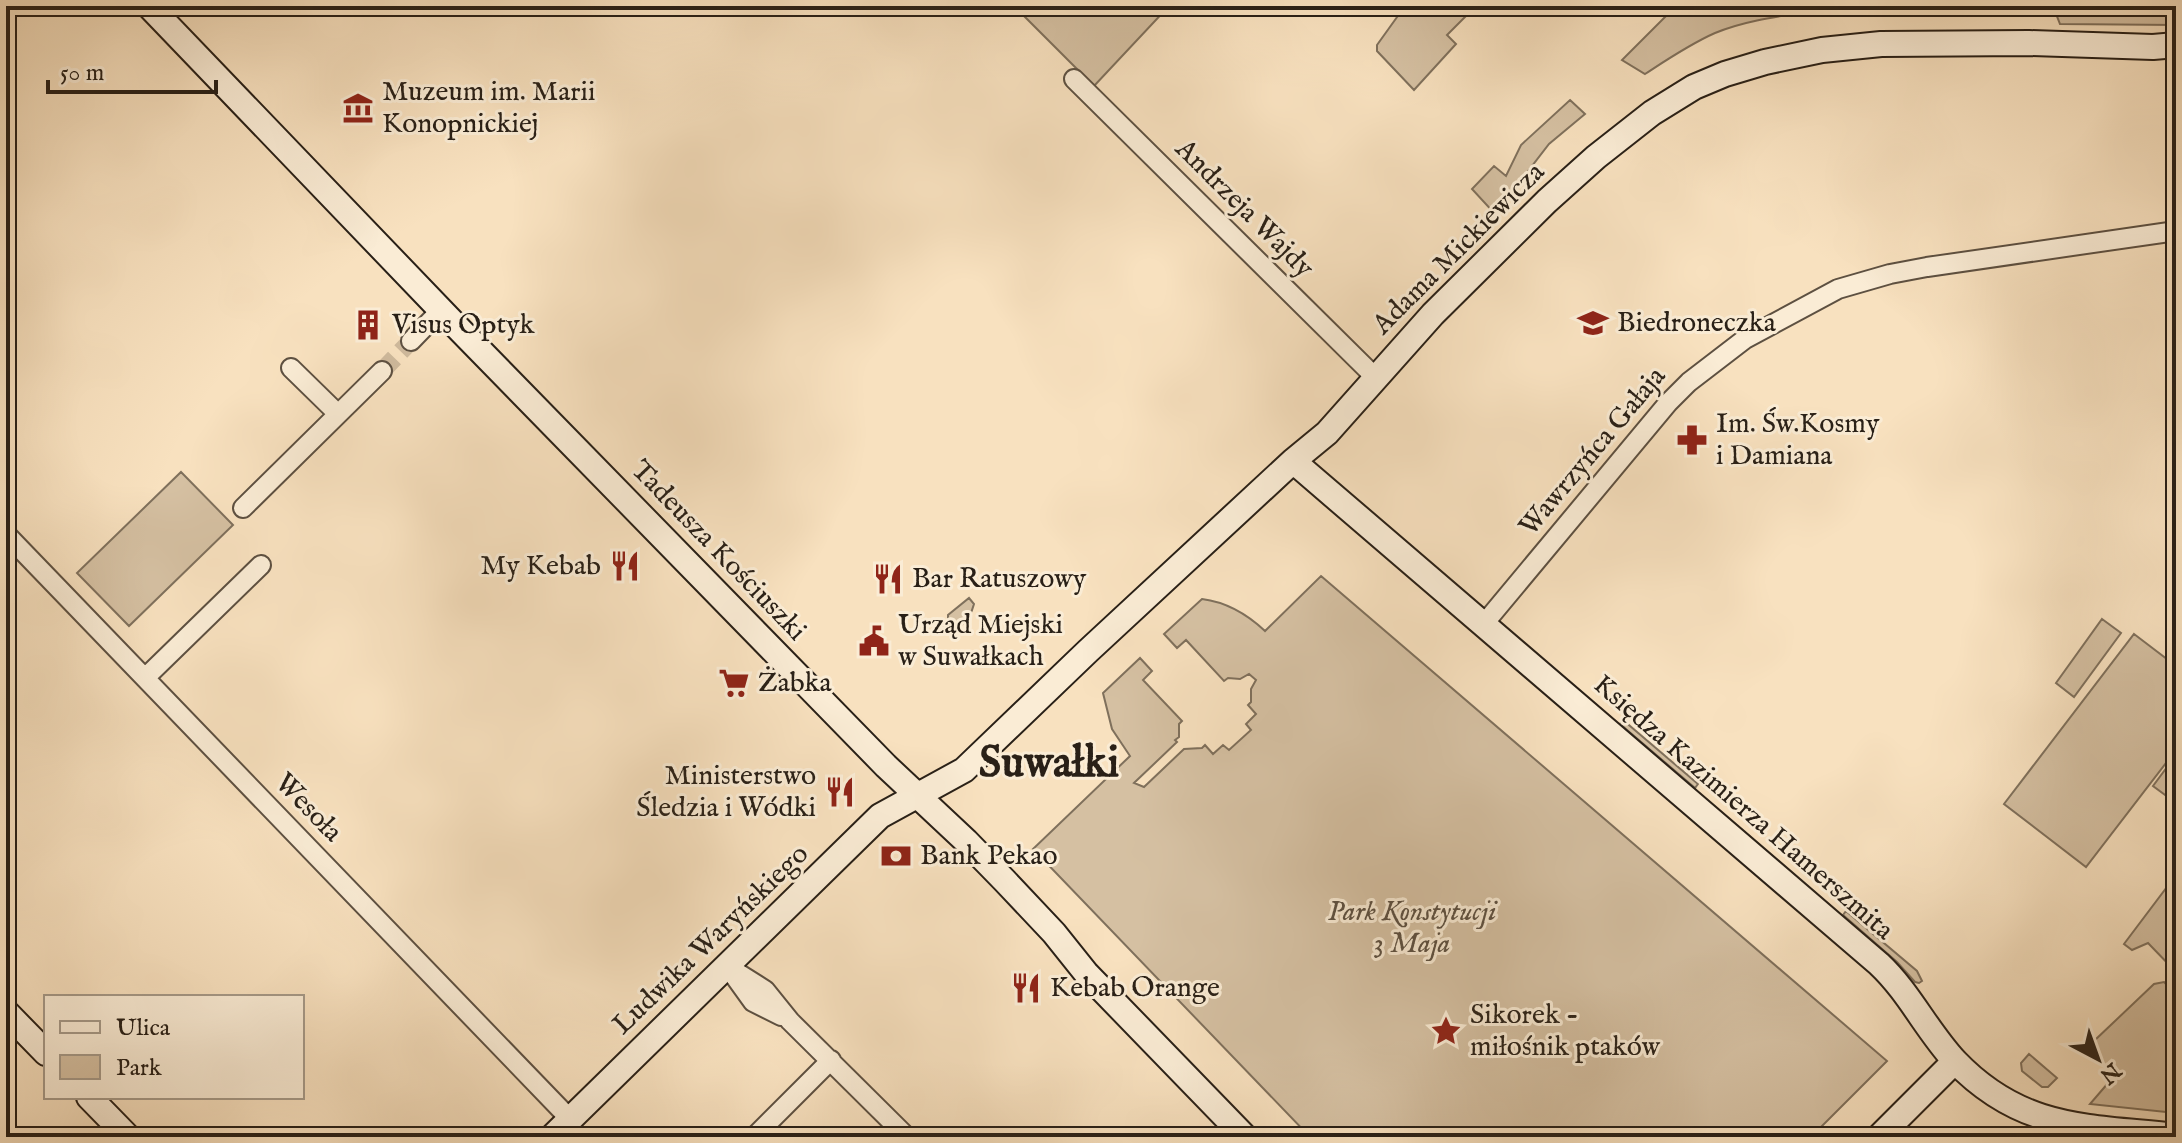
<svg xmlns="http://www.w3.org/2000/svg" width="2182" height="1143" font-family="'IM FELL English',serif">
<rect width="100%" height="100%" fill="#f8e1bf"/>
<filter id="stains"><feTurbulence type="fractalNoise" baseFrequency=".0025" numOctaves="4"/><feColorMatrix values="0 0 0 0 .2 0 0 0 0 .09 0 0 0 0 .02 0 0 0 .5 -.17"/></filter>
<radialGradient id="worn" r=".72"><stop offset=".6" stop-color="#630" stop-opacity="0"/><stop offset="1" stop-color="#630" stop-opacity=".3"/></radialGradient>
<path fill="#d5c0a2" stroke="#7f705c" stroke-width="2" d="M 1014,6 L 1169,6 L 1094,86 Z
M 1405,6 L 1476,6 L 1447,35 L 1456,44 L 1414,90 L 1377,51 L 1377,45 Z
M 1676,6 L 1814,6 L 1814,11 C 1782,16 1746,20 1715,33 C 1690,44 1668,59 1645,74 L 1622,60 Z
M 2053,6 L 2176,6 L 2176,25 L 2060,24 Z
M 1570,100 L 1585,114 L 1549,144 L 1495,214 L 1472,189 L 1494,166 L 1506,176 L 1521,145 Z
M 181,472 L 233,525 L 129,626 L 77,573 Z
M 1321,576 L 1887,1061 L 1811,1137 L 1310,1137 L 1033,849 L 1130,756 L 1112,729 L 1103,693 L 1140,658 L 1152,671 L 1143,680 L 1182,721 L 1179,724 L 1179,737 L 1175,740 L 1177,742 L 1134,783 L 1144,787 L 1184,749 L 1202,748 L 1205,745 L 1213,754 L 1223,745 L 1229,750 L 1251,730 L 1246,724 L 1256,714 L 1248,705 L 1251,702 L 1251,689 L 1256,680 L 1249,674 L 1240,679 L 1228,678 L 1224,681 L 1186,640 L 1177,648 L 1164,634 L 1202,599 C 1226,602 1248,615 1265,631 Z
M 969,598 L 974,604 C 970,620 954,639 937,632 L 935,628 L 938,624 L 943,624 L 948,619 L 948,615 Z
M 2102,619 L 2121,633 L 2074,697 L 2056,683 Z
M 2134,634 L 2176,666 L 2176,750 L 2086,867 L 2004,804 Z
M 1623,720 L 1698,784 L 1695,788 L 1620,724 Z
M 2176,755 L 2176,803 L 2153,786 Z
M 2176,875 L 2176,972 L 2148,943 L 2132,950 L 2124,944 Z
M 1846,911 L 1917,971 L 1922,981 L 1919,983 L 1915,982 L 1897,962 L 1843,915 Z
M 2164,982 L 2176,994 L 2176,1023 L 2173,1027 L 2176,1030 L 2176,1108 L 2166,1112 L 2090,1104 L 2115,1075 L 2089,1052 L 2096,1044 L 2094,1041 L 2154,984 Z
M 2029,1054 L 2057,1078 L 2048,1087 L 2042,1087 L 2022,1071 L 2021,1063 Z"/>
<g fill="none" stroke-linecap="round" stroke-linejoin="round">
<path stroke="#cfba9d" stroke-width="18" stroke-dasharray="18 9" stroke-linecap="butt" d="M 382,371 L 411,341"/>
<g stroke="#5d5041" stroke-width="22">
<path id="street" d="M 1074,79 L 1375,377
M 411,341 L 441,310
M 291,368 L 338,414
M 243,508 L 382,371
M 6,534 L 570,1119
M 1483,625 L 1668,403 L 1689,382 L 1745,339 L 1838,289 L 1890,274 L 1927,267 L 2176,231
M 145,678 L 261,565
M 727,966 L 765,990 L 790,1021 L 907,1137
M 735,977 L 753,1002 L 781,1016
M 754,1137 L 831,1060"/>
</g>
<g stroke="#292017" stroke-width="28">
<path id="secondary" d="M 149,6 L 461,331 L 886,766 L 966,841 L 1005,881 L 1054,933 L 1086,973 L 1245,1137
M 1293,461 L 1879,964 C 1909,992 1927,1031 1955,1061 C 2022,1131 2088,1126 2176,1136
M 6,1012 L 46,1053
M 89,1097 L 128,1137
M 552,1137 L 880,816 L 964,770 L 1088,651 L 1293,461 L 1327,433 L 1433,314 L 1547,201 L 1596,157 L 1652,113 L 1694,87 L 1725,74 L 1765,62 L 1822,50 L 1881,44 L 2029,43 L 2153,47 L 2176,45
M 1879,1137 L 1955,1061"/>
</g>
<use href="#street" stroke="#faecd5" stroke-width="18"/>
<use href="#secondary" stroke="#faecd5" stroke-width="24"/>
</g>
<defs>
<g id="museum-bare" transform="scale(2.4)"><path d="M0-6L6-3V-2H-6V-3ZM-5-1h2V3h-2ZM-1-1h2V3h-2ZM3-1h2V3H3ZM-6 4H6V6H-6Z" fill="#8f2418" stroke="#faecd5" stroke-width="2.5" paint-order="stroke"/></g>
<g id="school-bare" transform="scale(2.4)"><path d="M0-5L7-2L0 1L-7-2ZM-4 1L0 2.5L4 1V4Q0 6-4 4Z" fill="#8f2418" stroke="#faecd5" stroke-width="2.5" paint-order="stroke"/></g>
<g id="building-bare" transform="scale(2.4)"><path d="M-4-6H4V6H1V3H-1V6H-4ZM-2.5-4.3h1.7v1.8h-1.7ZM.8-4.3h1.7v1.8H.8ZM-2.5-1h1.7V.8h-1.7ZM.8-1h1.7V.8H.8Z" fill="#8f2418" stroke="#faecd5" stroke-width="2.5" paint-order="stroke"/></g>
<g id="pharmacy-bare" transform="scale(2.4)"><path d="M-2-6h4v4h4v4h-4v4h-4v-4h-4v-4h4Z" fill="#8f2418" stroke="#faecd5" stroke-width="2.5" paint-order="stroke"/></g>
<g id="restaurant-bare" transform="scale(2.4)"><path d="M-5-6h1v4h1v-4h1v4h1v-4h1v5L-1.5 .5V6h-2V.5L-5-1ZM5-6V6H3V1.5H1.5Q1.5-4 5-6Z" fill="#8f2418" stroke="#faecd5" stroke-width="2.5" paint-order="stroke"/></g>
<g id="civic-bare" transform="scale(2.4)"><path d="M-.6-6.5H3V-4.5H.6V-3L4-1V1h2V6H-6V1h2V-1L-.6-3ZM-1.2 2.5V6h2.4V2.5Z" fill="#8f2418" stroke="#faecd5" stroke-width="2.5" paint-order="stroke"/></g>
<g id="supermarket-bare" transform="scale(2.4)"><path d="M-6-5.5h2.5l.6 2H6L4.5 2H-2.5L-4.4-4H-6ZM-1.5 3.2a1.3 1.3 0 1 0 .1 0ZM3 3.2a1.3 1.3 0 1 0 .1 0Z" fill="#8f2418" stroke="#faecd5" stroke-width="2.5" paint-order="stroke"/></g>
<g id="bank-bare" transform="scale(2.4)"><path d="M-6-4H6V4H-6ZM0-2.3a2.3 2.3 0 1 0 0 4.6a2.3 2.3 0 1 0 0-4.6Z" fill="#8f2418" stroke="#faecd5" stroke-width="2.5" paint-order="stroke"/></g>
<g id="sight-bare" transform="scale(2.4)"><path d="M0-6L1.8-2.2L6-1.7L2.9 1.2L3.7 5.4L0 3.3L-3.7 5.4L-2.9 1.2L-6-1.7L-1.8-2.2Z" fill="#8f2418" stroke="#faecd5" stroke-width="2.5" paint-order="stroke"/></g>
</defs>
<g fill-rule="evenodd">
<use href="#museum-bare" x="358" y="108"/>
<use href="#school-bare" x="1593" y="323"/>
<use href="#building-bare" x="368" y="325"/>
<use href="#pharmacy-bare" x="1692" y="440"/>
<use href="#restaurant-bare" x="625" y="566"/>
<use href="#restaurant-bare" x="888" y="579"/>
<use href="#civic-bare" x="874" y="641"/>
<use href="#supermarket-bare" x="734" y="683"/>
<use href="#restaurant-bare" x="840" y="792"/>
<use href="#bank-bare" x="896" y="856"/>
<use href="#restaurant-bare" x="1026" y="988"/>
<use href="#sight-bare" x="1446" y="1031"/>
</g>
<g text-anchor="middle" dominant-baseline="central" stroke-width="6" stroke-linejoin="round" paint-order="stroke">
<g font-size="28" fill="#292017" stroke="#faecd5" text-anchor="start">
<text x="382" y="92">Muzeum im. Marii<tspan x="382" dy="32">Konopnickiej</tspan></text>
<text x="1617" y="323">Biedroneczka</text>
<text x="392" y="325">Visus Optyk</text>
<text x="1716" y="424">Im. Św.Kosmy<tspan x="1716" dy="32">i Damiana</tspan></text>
<text x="601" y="566" text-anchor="end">My Kebab</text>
<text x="912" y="579">Bar Ratuszowy</text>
<text x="898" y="625">Urząd Miejski<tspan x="898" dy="32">w Suwałkach</tspan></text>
<text x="758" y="683">Żabka</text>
<text x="816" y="776" text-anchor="end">Ministerstwo<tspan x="816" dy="32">Śledzia i Wódki</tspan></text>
<text x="920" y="856">Bank Pekao</text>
<text x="1050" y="988">Kebab Orange</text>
<text x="1470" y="1015">Sikorek -<tspan x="1470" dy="32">miłośnik ptaków</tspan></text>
</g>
<g font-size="28" fill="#292017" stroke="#faecd5">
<text transform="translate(1244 209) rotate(45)">Andrzeja Wajdy</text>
<text transform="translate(1459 249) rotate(-45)">Adama Mickiewicza</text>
<text transform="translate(1593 452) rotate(-50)">Wawrzyńca Gałaja</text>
<text transform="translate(718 551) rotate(46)">Tadeusza Kościuszki</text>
<text transform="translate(308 808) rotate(46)">Wesoła</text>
<text transform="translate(1743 808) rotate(41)">Księdza Kazimierza Hamerszmita</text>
<text transform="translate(711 940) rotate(-44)">Ludwika Waryńskiego</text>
</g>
<g font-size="28" font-style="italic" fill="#5d5041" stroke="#faecd5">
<text x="1412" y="912">Park Konstytucji<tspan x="1412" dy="32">3 Maja</tspan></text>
</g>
<g font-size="44" font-weight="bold" fill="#292017" stroke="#faecd5">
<text x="1049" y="764">Suwałki</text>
</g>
</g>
<rect width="2182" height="1143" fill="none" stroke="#f8e1bf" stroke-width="32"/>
<rect x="8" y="8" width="2166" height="1127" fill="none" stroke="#292017" stroke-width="4"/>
<rect x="16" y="16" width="2150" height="1111" fill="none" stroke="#292017" stroke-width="2"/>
<rect x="44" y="995" width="260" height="104" fill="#faecd5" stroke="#a69a89" stroke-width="2"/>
<rect x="60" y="1021" width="40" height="12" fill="#faecd5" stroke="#a69a89" stroke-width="2"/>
<text x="116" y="1035" font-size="24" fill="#292017">Ulica</text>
<rect x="60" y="1055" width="40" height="24" fill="#d5c0a2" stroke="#a69a89" stroke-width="2"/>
<text x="116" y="1075" font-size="24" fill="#292017">Park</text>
<g transform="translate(2098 1059) rotate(139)" stroke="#faecd5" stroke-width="6" paint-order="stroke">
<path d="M0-6L14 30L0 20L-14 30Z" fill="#292017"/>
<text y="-12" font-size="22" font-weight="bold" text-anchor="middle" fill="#292017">N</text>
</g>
<path d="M48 80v12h168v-12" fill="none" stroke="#292017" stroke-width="4"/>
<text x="60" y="80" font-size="24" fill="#292017" stroke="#faecd5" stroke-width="6" paint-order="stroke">50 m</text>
<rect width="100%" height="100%" filter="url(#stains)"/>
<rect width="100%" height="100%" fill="url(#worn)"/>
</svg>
